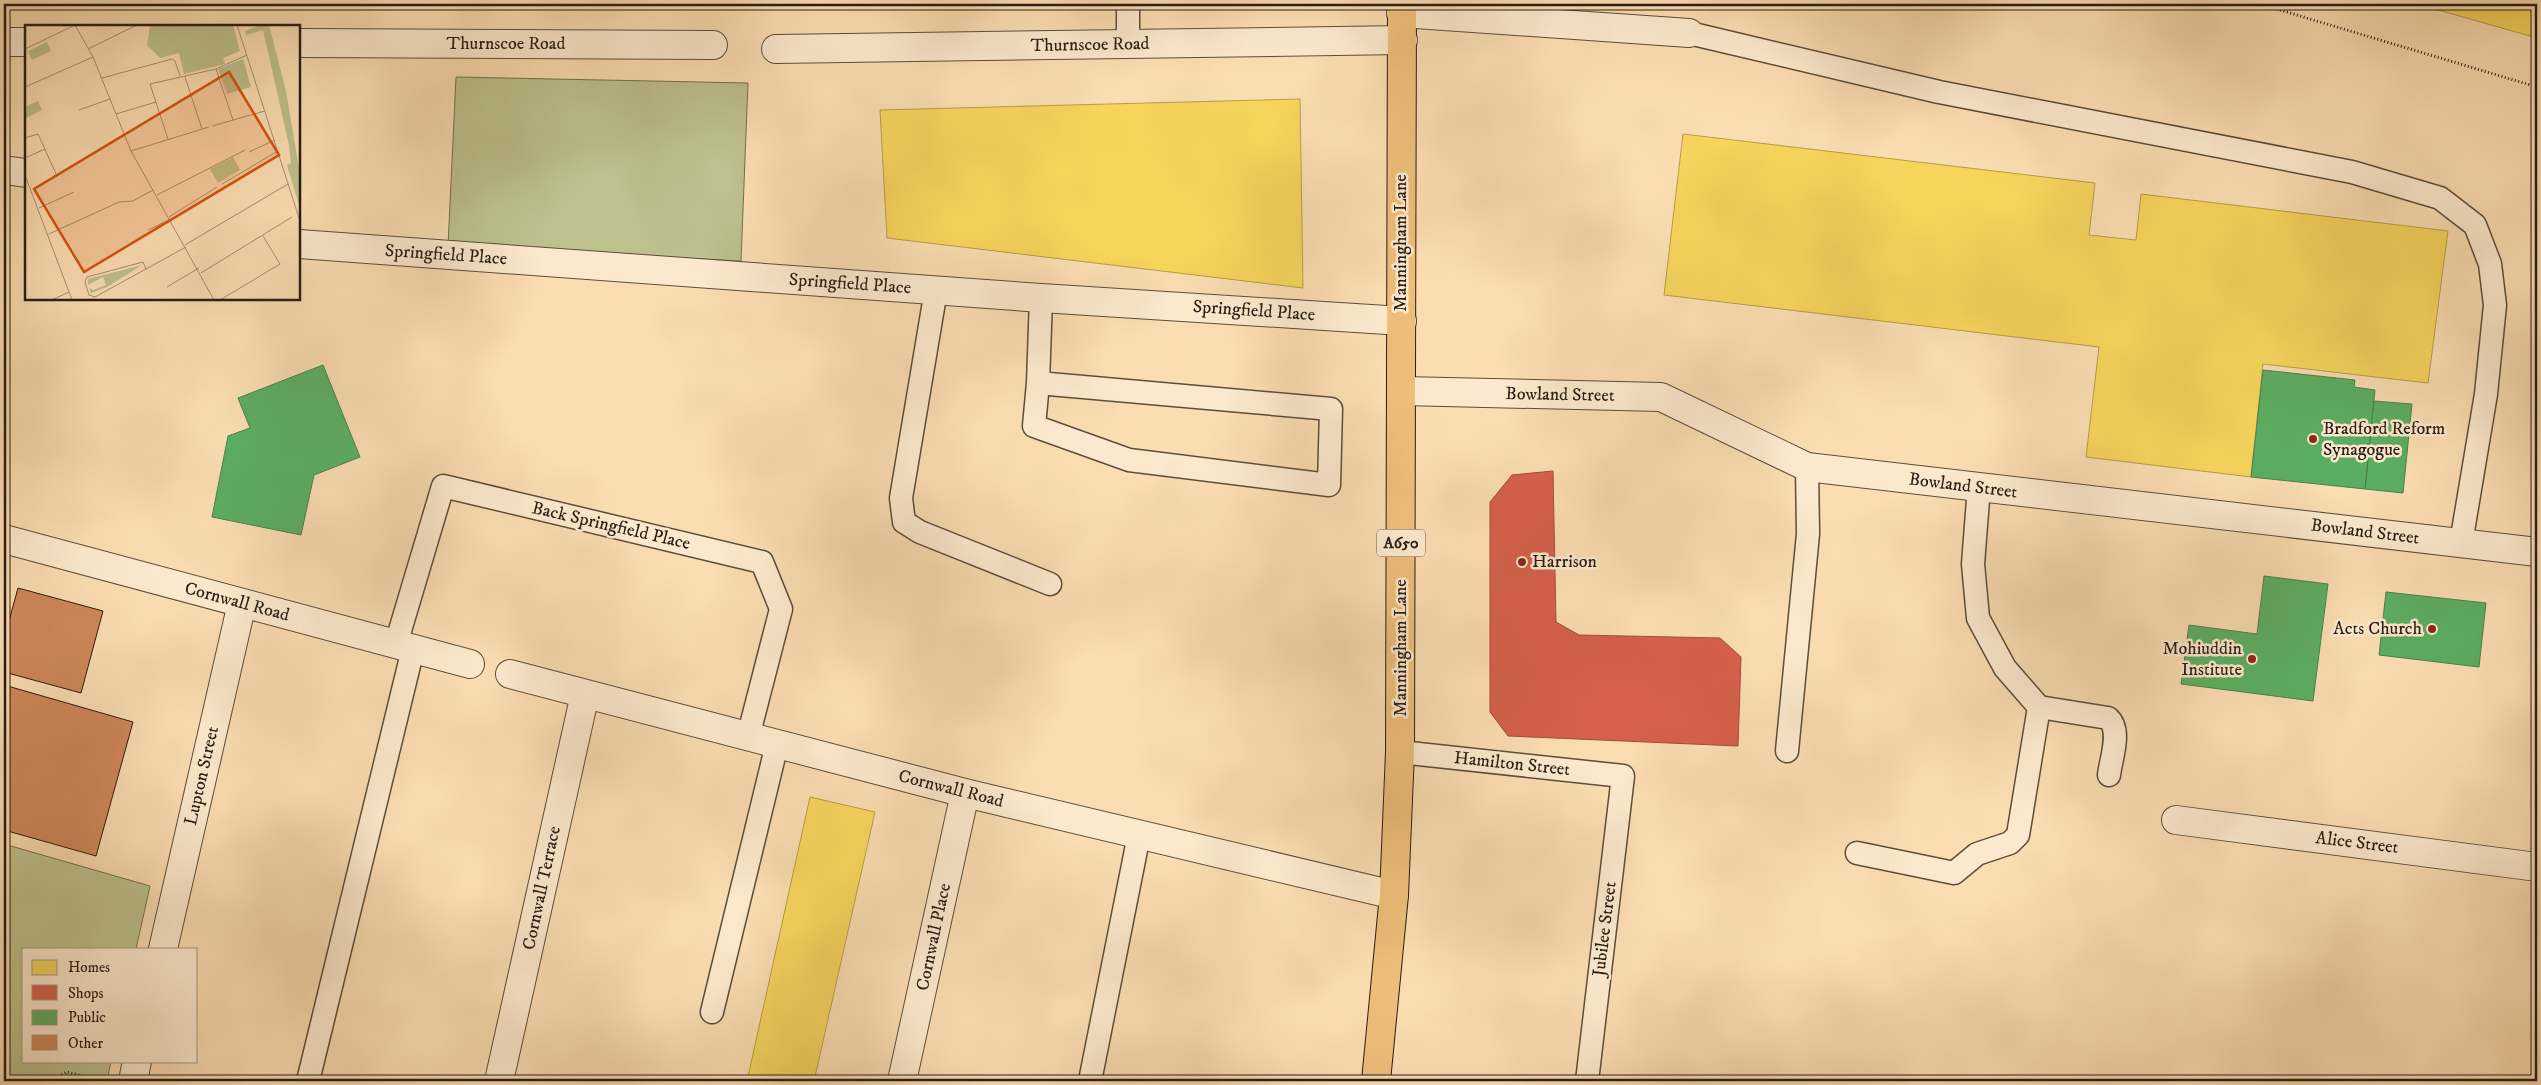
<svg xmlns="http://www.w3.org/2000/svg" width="2541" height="1085" font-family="'IM FELL DW Pica',serif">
<rect width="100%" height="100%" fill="#fbddb2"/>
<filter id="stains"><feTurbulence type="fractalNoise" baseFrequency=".004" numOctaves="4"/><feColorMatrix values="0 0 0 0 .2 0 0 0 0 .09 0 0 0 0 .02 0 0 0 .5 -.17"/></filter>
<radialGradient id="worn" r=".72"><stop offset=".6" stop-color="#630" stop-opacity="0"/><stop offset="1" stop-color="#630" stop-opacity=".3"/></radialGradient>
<path fill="#bdc18d" stroke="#726f50" d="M 456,77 L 748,83 L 741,261 L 448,246 Z
M 4,844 L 150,886 L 136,949 L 24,949 L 24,1061 L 111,1061 L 107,1081 L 4,1081 Z"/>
<path fill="#f6d55c" stroke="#b89e46" d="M 2417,4 L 2537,4 L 2537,38 Z
M 1300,99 L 1303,288 L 887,238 L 880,110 Z
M 1683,134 L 2095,183 L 2089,235 L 2136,240 L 2141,194 L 2448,231 L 2428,383 L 2263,364 L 2251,477 L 2086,457 L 2099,347 L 1664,295 Z
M 810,797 L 875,812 L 814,1081 L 747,1081 Z"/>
<path fill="#d6604d" stroke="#a24c3c" d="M 1553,471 L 1556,622 L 1579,635 L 1720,638 L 1741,657 L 1738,746 L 1508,736 L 1490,712 L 1490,502 L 1512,475 Z"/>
<path fill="#5aae61" stroke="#4b824a" d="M 323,365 L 360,457 L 314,475 L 301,535 L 212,517 L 228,436 L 250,428 L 238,398 Z
M 2263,370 L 2355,380 L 2354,387 L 2375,390 L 2365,489 L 2251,477 Z
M 2374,401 L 2412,404 L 2403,493 L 2365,489 Z
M 2264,576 L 2328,584 L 2313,701 L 2181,684 L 2189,625 L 2257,634 Z
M 2386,592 L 2486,603 L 2479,667 L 2379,655 Z"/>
<path fill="#cf875b" stroke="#281d14" d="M 18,588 L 103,611 L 81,693 L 4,672 L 4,639 Z
M 4,685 L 133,722 L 96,856 L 4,830 Z"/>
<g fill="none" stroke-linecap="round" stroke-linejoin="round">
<g stroke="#5d4d3c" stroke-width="25">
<path id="lane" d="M 1689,33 L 1939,92 L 2352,172 L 2440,198 L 2475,225 L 2490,264 L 2495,305 L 2486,394 L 2461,543
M 1128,45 L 1128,4
M 936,290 L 901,498 L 904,522 L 920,532 L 1050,584
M 1038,383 L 1034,426 L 1129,460 L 1329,485 L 1331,409 L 1038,383 L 1041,298
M 396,644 L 443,486 L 762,562 L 781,609 L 748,737
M 2039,707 L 2108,718 C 2122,730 2111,758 2109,775
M 1787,751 L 1808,534 L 1807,467
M 1400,752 L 1623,776 L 1587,1081
M 1857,853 L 1954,873 L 1977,854 L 2010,843 L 2018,835 L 2039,707 L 2005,668 L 1978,618 L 1973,564 L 1979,487
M 712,1012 L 777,744
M 308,1081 L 413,649
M 1090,1081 L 1139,835"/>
</g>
<g stroke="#5d4d3c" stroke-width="30">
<path id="street" d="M 1401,13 L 1689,33
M 4,42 L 26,42
M 299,43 L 713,45
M 776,49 L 1403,40
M 4,170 L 26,173
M 299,244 L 1041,298 L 1402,321
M 1402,391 L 1661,397 L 1807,467 L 2537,552
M 4,539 L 470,664
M 510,674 L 965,793 L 1394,895
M 2176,820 L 2537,867
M 163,949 L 242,603
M 133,1081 L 137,1061
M 499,1081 L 585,694
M 902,1081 L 965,793"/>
</g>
<g stroke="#281d14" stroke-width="30">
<path id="primary" d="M 1376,1081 L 1394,895 L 1400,752 L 1402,4"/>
</g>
<path stroke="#281d14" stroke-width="3" stroke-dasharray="1 2.5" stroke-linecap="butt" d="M 2260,4 L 2537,87
M 49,1081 L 67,1072 L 98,1080"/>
<use href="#lane" stroke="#fce9cd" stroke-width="22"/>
<use href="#street" stroke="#fce9cd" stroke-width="28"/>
<use href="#primary" stroke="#eebe79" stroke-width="28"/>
</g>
<g fill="#8f2418" stroke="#fce9cd" stroke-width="2">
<circle cx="2313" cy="439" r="5"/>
<circle cx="1522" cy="562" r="5"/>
<circle cx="2432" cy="629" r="5"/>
<circle cx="2252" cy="659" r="5"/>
</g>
<g text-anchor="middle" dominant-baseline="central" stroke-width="5" stroke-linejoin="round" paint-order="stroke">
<rect fill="#fce9cd" stroke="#685a4c" stroke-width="1" x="1377" y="529.5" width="48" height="27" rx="4"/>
<g font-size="16" font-weight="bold" fill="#281d14">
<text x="1401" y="543">A650</text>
</g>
<g font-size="18" fill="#281d14" stroke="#fce9cd">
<text x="506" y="44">Thurnscoe Road</text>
<text transform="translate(1090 45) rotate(-1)">Thurnscoe Road</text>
<text transform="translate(1401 243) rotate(-90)">Manningham Lane</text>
<text transform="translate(446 255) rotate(4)">Springfield Place</text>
<text transform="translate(850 284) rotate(4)">Springfield Place</text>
<text transform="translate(1254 311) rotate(4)">Springfield Place</text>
<text transform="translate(1560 395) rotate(1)">Bowland Street</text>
<text transform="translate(1963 486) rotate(7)">Bowland Street</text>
<text transform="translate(611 526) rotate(13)">Back Springfield Place</text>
<text transform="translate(2365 532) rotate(7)">Bowland Street</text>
<text transform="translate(237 602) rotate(15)">Cornwall Road</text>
<text transform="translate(1401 648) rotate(-90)">Manningham Lane</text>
<text transform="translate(1512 764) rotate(6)">Hamilton Street</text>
<text transform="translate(202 776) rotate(-77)">Lupton Street</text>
<text transform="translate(951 789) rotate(14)">Cornwall Road</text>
<text transform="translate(2357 843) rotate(7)">Alice Street</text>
<text transform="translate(542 888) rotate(-78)">Cornwall Terrace</text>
<text transform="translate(1605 929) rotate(-83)">Jubilee Street</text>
<text transform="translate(934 937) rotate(-78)">Cornwall Place</text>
</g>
<g font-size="18" fill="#281d14" stroke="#fce9cd" text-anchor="start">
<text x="2323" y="429">Bradford Reform<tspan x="2323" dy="21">Synagogue</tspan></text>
<text x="1532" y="562">Harrison</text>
<text x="2422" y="629" text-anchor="end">Acts Church</text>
<text x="2242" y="649" text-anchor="end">Mohiuddin<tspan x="2242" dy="21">Institute</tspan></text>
</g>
</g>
<g transform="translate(25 25)">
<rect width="275" height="275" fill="#fbddb2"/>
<path d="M 125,0 L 208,0 L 215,26 L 198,33 L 200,39 L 159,49 L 154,28 L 135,33 L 122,20 ZM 235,0 L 244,0 L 261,66 L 275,150 L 275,183 L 262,140 L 266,138 L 264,120 L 238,5 L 221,10 L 220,6 ZM 22,17 L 26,26 L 7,35 L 3,26 ZM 218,34 L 226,62 L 202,69 L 193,44 ZM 13,76 L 17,85 L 1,93 L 0,82 ZM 208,132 L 215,145 L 193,158 L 185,144 ZM 117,240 L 82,262 L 66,268 L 64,263 L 68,265 L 81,260 L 78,252 L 63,260 L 63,254 Z" fill="#bdc18d"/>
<path fill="none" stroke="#a79073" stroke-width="1" d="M 50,0 L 68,32 L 106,126 L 189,275M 212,0 L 275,196M 0,24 L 50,0M 63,24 L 112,0M 191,44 L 208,95M 160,52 L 177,104M 77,53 L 147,34 L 150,36 L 155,51M 0,62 L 68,32M 54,85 L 85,74M 91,89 L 131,77M 187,101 L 240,86M 0,113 L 13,109 L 32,151M 143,114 L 125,59 L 191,44 L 222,30M 106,126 L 184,102M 224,127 L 250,115M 0,133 L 20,124M 0,150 L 47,275M 197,159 L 253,126M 132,170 L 220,125M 14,183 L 49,167M 144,192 L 192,162M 123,205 L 146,194M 24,209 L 94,177 L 108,176 L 128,165M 160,220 L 263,159M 121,244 L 118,237 L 62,252 L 60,257 L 64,270 L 70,272 L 161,222M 176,248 L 267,192M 142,262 L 174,243M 27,275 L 44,267M 195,275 L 255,239 L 238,211"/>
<path fill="#d5530d" fill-opacity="0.15" stroke="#d5530d" stroke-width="2.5" d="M 204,47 L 254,130 L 59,247 L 9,164 Z"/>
<rect width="275" height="275" fill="none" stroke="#281d14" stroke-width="2.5"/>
</g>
<rect width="2541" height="1085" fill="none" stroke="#fbddb2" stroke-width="20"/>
<rect x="5" y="5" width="2531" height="1075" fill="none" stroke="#281d14" stroke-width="2.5"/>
<rect x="10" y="10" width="2521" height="1065" fill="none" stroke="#281d14"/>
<rect x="22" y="948" width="175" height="115" fill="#fce9cd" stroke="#a79783"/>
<rect x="32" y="960" width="25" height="15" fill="#f6d55c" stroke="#a79783"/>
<text x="68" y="972" font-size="15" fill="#281d14">Homes</text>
<rect x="32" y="985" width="25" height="15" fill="#d6604d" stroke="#a79783"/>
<text x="68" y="998" font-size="15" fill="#281d14">Shops</text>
<rect x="32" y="1010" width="25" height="15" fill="#5aae61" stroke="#a79783"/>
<text x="68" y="1022" font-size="15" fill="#281d14">Public</text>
<rect x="32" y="1035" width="25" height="15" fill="#cf875b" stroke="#a79783"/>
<text x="68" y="1048" font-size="15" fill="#281d14">Other</text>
<rect width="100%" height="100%" filter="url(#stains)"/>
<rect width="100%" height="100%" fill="url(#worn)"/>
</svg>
